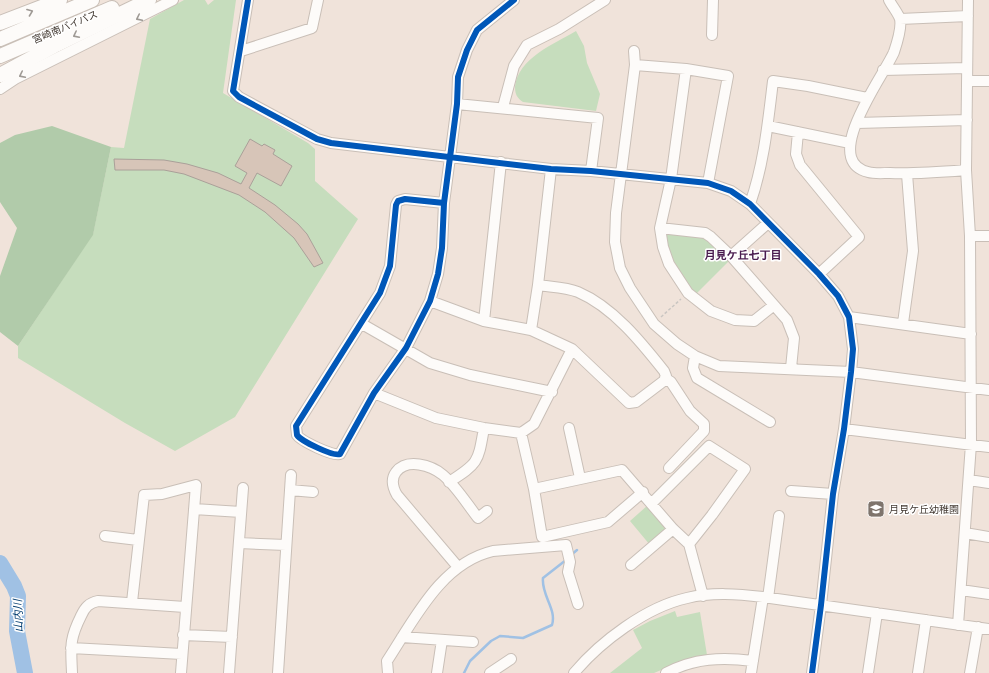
<svg xmlns="http://www.w3.org/2000/svg" width="989" height="673" font-family="'Archivo Narrow','Noto Sans JP',sans-serif">
<rect width="100%" height="100%" fill="#f0e3da"/>
<path fill="#c6ddbd" d="M 184,0 L 205,0 L 208,5 L 214,0 L 236,0 L 223,93 L 308,143 L 315,149 L 315,181 L 358,219 L 235,417 L 175,451 L 125,423 L 18,358 L 18,346 L 93,234 L 111,147 L 124,148 L 150,19 Z
M 576,31 L 584,46 L 587,63 L 600,94 L 596,111 L 523,102 C 517,98 515,94 515,87 C 518,58 554,44 576,31 Z
M 669,232 L 703,237 L 730,260 L 696,294 C 680,277 671,258 665,236 Z
M 648,505 L 667,527 L 666,532 L 650,545 L 630,521 Z
M 675,611 L 677,617 L 700,612 L 707,655 L 685,660 L 654,673 L 610,673 L 642,648 L 633,630 L 650,621 Z"/>
<path fill="#b1cbaa" d="M 52,126 L 111,147 L 93,235 L 18,346 L 0,332 L 0,276 L 17,228 L 0,202 L 0,143 L 15,135 Z"/>
<g fill="none" stroke-linecap="round" stroke-linejoin="round">
<path stroke="#a0c1e4" stroke-width="2.5" d="M 571,555 L 577,550
M 464,673 L 470,661 L 491,641 L 500,636 L 523,638 L 552,625 C 557,609 541,595 543,578 L 566,560"/>
<path stroke="#a0c1e4" stroke-width="16" d="M 0,563 L 14,586 L 18,596 L 17,631 L 25,673"/>
</g>
<path fill="#d7c5b8" stroke="#aaa099" d="M 250,139 L 262,146 L 264,144 L 275,150 L 273,154 L 292,166 L 281,186 L 257,173 L 249,188 L 275,205 L 298,224 L 307,234 L 323,263 L 314,267 L 294,238 L 265,212 L 239,195 L 184,174 L 164,170 L 115,170 L 114,159 L 164,160 L 187,164 L 218,173 L 241,184 L 247,173 L 235,166 Z"/>
<g fill="none" stroke-linecap="round" stroke-linejoin="round">
<g stroke="#c9bfb7" stroke-width="12">
<path id="minor" d="M 248,0 L 233,91 L 239,97 L 317,139 L 331,143 L 551,169 L 591,171 L 708,183 L 731,191 L 750,204 L 819,274 L 838,296 L 849,317 L 853,349 L 851,372 L 844,429 L 833,494 L 821,605 L 812,673
M 889,0 C 892,6 898,13 900,19 C 902,28 897,43 894,52 C 885,74 819,160 868,172 C 875,174 883,173 890,173 C 915,174 940,172 966,170
M 900,19 L 968,16
M 712,35 L 713,0
M 241,51 L 312,28 L 318,0
M 634,51 L 635,65 L 616,213 L 615,242 L 620,268 L 630,288 L 654,324 L 677,344 L 695,356 L 719,366 L 851,372 L 989,390
M 635,65 L 686,69 L 728,76 L 708,183
M 686,69 L 671,179 L 660,228 L 663,247 L 669,264 L 688,293 L 711,311 L 735,320 L 754,321 L 774,305
M 883,70 L 967,68
M 968,81 L 989,81
M 0,89 L 15,79 L 173,0
M 457,104 L 598,118 L 591,171
M 503,107 L 514,66 L 527,45 L 559,29 L 605,0
M 857,123 L 967,120
M 768,126 L 850,143
M 798,132 L 796,154 L 800,165 L 859,237 L 819,274
M 444,203 L 405,199 L 398,201 L 396,205 L 390,266 L 380,293 L 296,426 L 297,435 C 301,441 334,457 340,454 L 374,393 L 406,348 L 430,301 L 438,274 L 442,248 L 444,203 L 457,104 L 458,77 L 467,50 L 477,30 L 514,0
M 750,204 C 764,164 768,122 773,81 L 808,86 L 867,98
M 768,223 L 731,256 L 787,320 L 794,338 L 791,368
M 660,228 L 705,233 L 711,237 L 731,256
M 970,236 L 989,236
M 430,301 L 484,321 L 531,330 L 572,349 L 629,403 L 636,402 L 665,380 L 666,376 L 664,371 C 641,342 613,307 578,292 C 566,287 551,287 538,285
M 849,317 L 971,334
M 484,321 L 501,162
M 903,323 L 913,251 L 907,174
M 362,324 L 430,363 L 470,375 L 552,392
M 531,330 L 538,285 L 551,169
M 695,356 L 693,368 L 697,378 L 770,422
M 665,378 L 671,382 L 690,411 L 704,424 L 704,431 L 669,468
M 374,393 L 436,418 L 484,428 L 521,433 L 534,424 L 572,349
M 569,428 L 580,478
M 844,429 L 989,447
M 521,433 L 534,489 L 542,537 L 608,522 L 643,492
M 969,480 L 989,483
M 449,482 C 479,463 478,462 484,428
M 534,489 L 622,470 L 673,529 L 689,544 L 703,596
M 290,490 L 313,492
M 791,491 L 833,494
M 652,503 L 709,446 L 745,469 L 712,515 L 689,544
M 194,509 L 241,512
M 965,533 L 989,537
M 105,536 L 138,540
M 239,543 L 286,545
M 631,565 L 673,529
M 458,567 L 397,495 C 393,488 390,480 396,472 C 407,458 431,465 443,475 C 456,486 467,504 478,518 L 487,511
M 961,590 L 989,594
M 768,598 L 779,516
M 132,602 L 144,495 L 162,494 L 196,485 L 181,673
M 958,625 L 971,444 L 970,236 L 966,170 L 968,0
M 183,635 L 232,637
M 402,637 L 473,642
M 71,648 L 182,654
M 72,673 C 71,647 69,640 81,616 C 85,607 89,603 98,601 L 185,607
M 229,673 L 243,488
M 278,673 L 291,475
M 388,673 L 387,661 C 414,620 441,563 493,551 L 566,545 L 570,562 L 568,572 L 578,604
M 437,673 L 442,640
M 490,673 L 511,659
M 574,673 C 600,642 646,607 687,598 C 712,592 738,594 763,597 L 989,629
M 666,673 C 694,658 722,657 753,661
M 751,673 L 763,597
M 868,673 L 877,613
M 918,673 L 926,620
M 970,673 L 978,627"/>
</g>
<g stroke="#c9bfb7" stroke-width="16">
<path id="highway" d="M 0,23 L 60,0
M 0,39 L 92,0
M 0,56 L 112,8
M 0,75 L 54,46 L 149,0"/>
</g>
<path stroke="#cac6c2" stroke-width="1.5" stroke-dasharray="3 2" stroke-linecap="butt" d="M 661,317 L 681,299"/>
<use href="#minor" stroke="#fdfbf9" stroke-width="10"/>
<use href="#highway" stroke="#fdfbf9" stroke-width="14"/>
<g stroke="#fff" stroke-width="8">
<path id="cycleway" d="M 248,0 L 233,91 L 239,97 L 317,139 L 331,143 L 551,169 L 591,171 L 708,183 L 731,191 L 750,204 L 819,274 L 838,296 L 849,317 L 853,349 L 851,372 L 844,429 L 833,494 L 821,605 L 812,673
M 444,203 L 405,199 L 398,201 L 396,205 L 390,266 L 380,293 L 296,426 L 297,435 C 301,441 334,457 340,454 L 374,393 L 406,348 L 430,301 L 438,274 L 442,248 L 444,203 L 457,104 L 458,77 L 467,50 L 477,30 L 514,0"/>
</g>
<use href="#cycleway" stroke="#0057b8" stroke-width="6"/>
</g>
<defs><path id="oneway-chevron" d="M-2-3.5L2.5 0L-2 3.5" fill="none" stroke-width="1.6" stroke-linecap="round" stroke-linejoin="round"/></defs>
<g stroke="#9f9a95">
<use href="#oneway-chevron" transform="translate(30 12) rotate(-21)"/>
<use href="#oneway-chevron" transform="translate(139 18) rotate(154)"/>
<use href="#oneway-chevron" transform="translate(76 35) rotate(153)"/>
<use href="#oneway-chevron" transform="translate(22 75) rotate(154)"/>
</g>
<defs>
<g id="school-square" transform="scale(0.9)"><rect x="-9" y="-9" width="18" height="18" rx="4" fill="#7e746c" stroke="#fff"/><path d="M0-5L7-2L0 1L-7-2ZM-4 1L0 2.5L4 1V4Q0 6-4 4Z" fill="#fff"/></g>
</defs>
<g fill-rule="evenodd">
<use href="#school-square" x="876" y="509"/>
</g>
<g text-anchor="middle" dominant-baseline="central" stroke-width="3" stroke-linejoin="round" paint-order="stroke">
<g font-size="10" fill="#413831" stroke="#fff">
<text transform="translate(65 27) rotate(-23)">宮崎南バイパス</text>
</g>
<g font-size="10" fill="#413831" stroke="#fff" text-anchor="start">
<text x="889" y="509">月見ケ丘幼稚園</text>
</g>
<g font-size="11" font-weight="bold" fill="#4a1c4f" stroke="#fff">
<text x="743" y="255">月見ケ丘七丁目</text>
</g>
<g font-size="11" font-style="italic" fill="#043e71" stroke="#fff">
<text transform="translate(18 616) rotate(-92)">山内川</text>
</g>
</g>
</svg>
